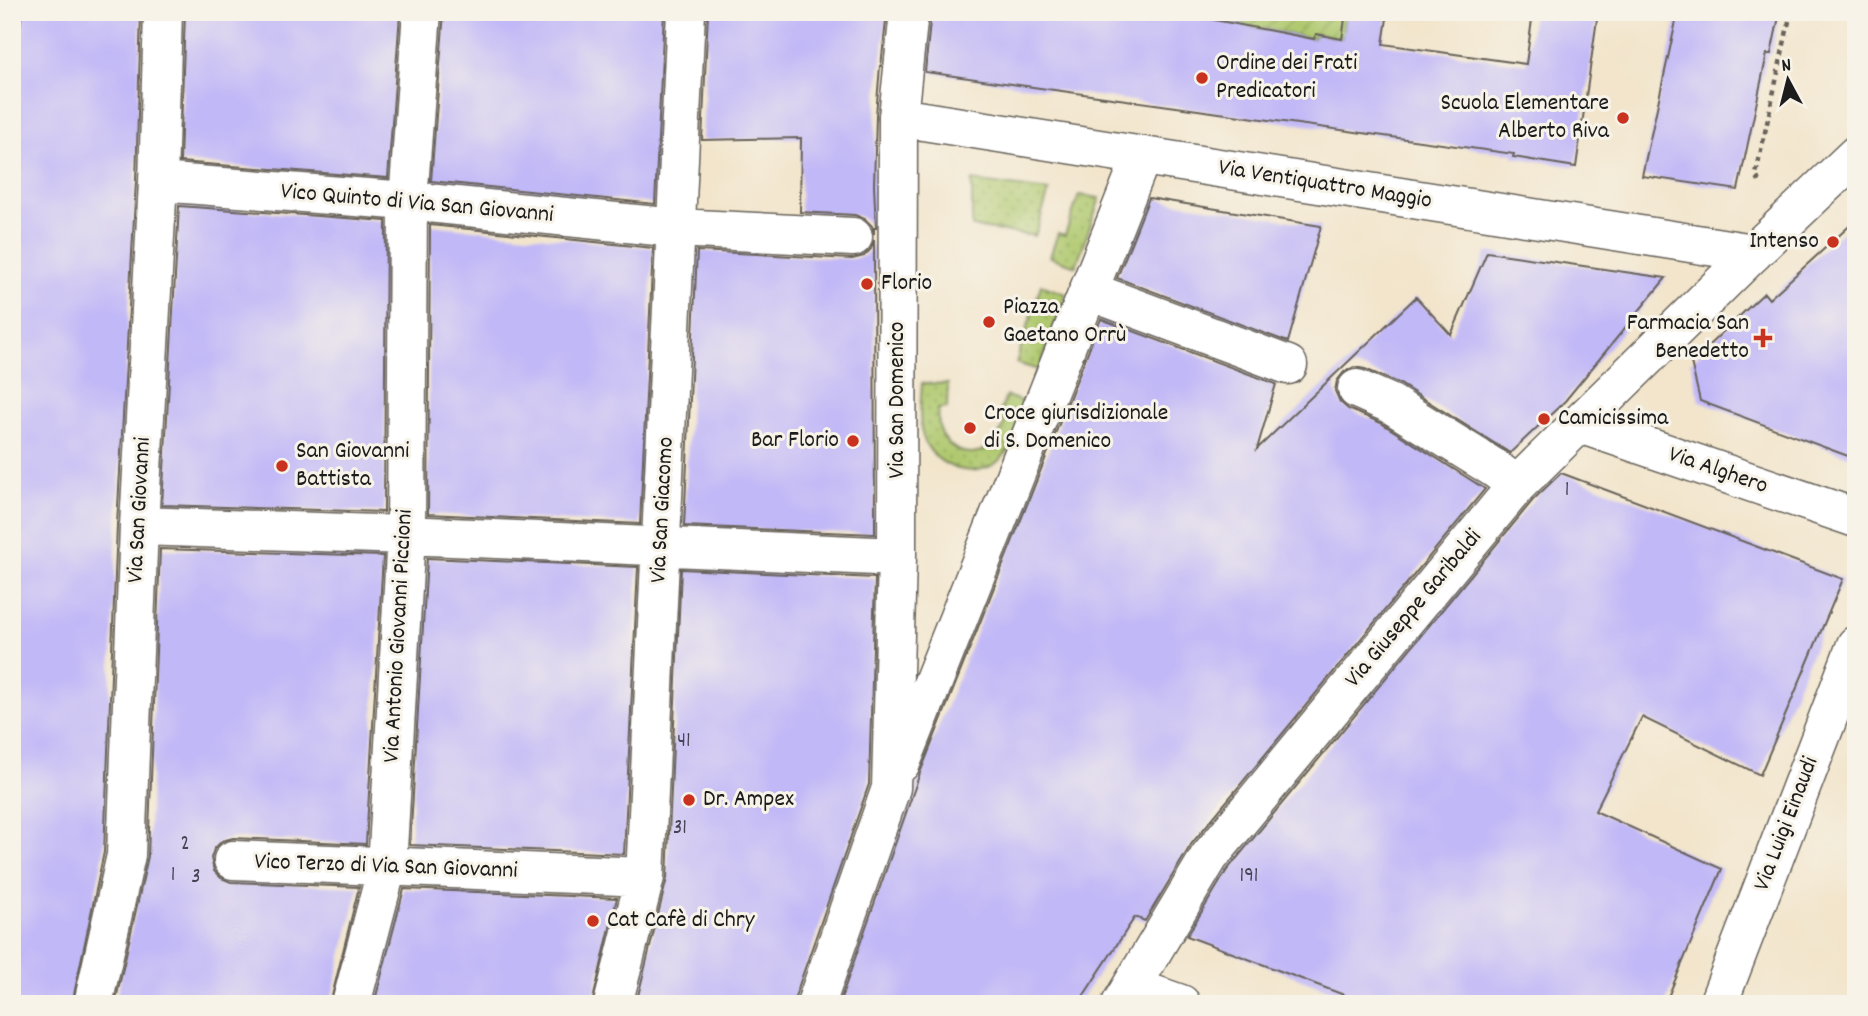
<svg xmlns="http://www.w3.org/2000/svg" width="1868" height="1016" font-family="Dekko,sans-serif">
<defs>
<pattern id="grass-dots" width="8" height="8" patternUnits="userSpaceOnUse" patternTransform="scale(1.75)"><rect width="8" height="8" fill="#b0c96f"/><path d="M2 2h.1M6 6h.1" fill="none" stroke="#97ac60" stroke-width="1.8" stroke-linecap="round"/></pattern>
<pattern id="garden-furrows" width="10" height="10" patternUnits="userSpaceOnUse" patternTransform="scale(1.75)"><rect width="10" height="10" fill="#b0c96f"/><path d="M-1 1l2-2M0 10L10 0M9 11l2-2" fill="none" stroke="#97ac60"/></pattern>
</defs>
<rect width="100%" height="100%" fill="#f7f3e8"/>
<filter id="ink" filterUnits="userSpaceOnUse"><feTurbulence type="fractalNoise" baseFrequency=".0143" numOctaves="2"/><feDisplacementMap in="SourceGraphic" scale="14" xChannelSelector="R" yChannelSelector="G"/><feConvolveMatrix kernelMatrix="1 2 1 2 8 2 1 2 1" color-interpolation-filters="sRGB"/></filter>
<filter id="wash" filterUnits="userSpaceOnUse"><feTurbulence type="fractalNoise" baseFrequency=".00686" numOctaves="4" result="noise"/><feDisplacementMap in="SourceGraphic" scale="28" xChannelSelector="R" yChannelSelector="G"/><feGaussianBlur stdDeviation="1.57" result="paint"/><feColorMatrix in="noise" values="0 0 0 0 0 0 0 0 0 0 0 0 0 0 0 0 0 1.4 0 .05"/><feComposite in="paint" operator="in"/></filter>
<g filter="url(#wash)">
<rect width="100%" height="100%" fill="#f2e5cc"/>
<path fill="url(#grass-dots)" stroke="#667246" stroke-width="2" d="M 972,181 L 1049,191 L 1035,236 L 972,227 Z
M 1079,195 L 1100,198 L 1076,266 L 1050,257 L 1058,233 L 1065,235 Z
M 1041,285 L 1066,294 L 1039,370 L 1016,363 Z
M 922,383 L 948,384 L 947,408 L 938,409 C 939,414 938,421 939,426 C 944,450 972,462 991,445 C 998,440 1002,430 1005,421 L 998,418 L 1006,396 L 1027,403 C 1022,417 1014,442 1006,453 C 985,482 940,473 925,442 C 917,425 921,402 922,383 Z"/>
<path fill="url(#garden-furrows)" stroke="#667246" stroke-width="2" d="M 1200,12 L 1346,12 L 1342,39 L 1316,34 L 1314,39 L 1199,17 Z"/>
<g id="blocks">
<path fill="#c1b8f7" d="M 22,12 L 141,12 L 136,181 L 117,525 L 104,852 L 72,1004 L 12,1004 L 12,101 L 14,101 L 14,68 Z
M 185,12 L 379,12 L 400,14 L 388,178 L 180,162 Z
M 444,12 L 664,12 L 655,204 L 431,181 Z
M 708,12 L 887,12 L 881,66 L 880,66 L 876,115 L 874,186 L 876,228 L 874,228 L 874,234 L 872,226 L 865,219 L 855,215 L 800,212 L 801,138 L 702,140 Z
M 931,12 L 1200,12 L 1199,17 L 1314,39 L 1316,34 L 1342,39 L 1346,12 L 1388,12 L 1383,44 L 1526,64 L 1533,12 L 1598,12 L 1576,167 L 1513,157 L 1514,154 L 925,72 Z
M 1678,12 L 1780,12 L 1771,54 L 1767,54 L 1738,190 L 1642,176 Z
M 1149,198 L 1321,226 L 1288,342 L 1117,278 Z
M 179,206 L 386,221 L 384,512 L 162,505 Z
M 1856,220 L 1856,459 L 1700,401 L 1691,362 L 1764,293 L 1769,299 Z
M 430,225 L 653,248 L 640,524 L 428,514 Z
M 874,240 L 875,534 L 684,526 L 697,251 L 852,259 L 864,256 L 871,249 Z
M 1487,252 L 1666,278 L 1565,401 L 1510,453 L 1400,384 L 1365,369 L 1354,367 L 1344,372 L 1337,381 L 1335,391 L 1340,402 L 1348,409 L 1381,423 L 1485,489 L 1192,843 L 1145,921 L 1135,917 L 1078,1004 L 839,1004 L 920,773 L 1101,319 L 1276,384 L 1257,449 L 1416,297 L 1451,335 Z
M 1561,473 L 1843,579 L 1760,775 L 1642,717 L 1595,811 L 1722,869 L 1665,1004 L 1368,1004 L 1187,936 L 1227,870 L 1533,500 Z
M 160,549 L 383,556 L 366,844 L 233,838 L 222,841 L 214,849 L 211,858 L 214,871 L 221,878 L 231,882 L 359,887 L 330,1004 L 115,1004 L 148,856 Z
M 427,558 L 638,567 L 624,854 L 410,845 Z
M 681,569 L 875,578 L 869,784 L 795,997 L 795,1004 L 636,1004 L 667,878 Z
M 404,889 L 617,898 L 592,1004 L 374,1004 Z"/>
</g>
</g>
<g filter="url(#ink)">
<use href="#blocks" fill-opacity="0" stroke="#67625a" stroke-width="2"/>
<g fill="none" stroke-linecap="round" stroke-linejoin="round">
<g stroke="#67625a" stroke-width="41">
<path id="pedestrian" d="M 158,182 L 408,201 L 676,228 L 853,237
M 1089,291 L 1288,365
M 1357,389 L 1391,404 L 1494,468 L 1517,485
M 1580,424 L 1856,518
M 139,526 L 406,535 L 897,557
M 901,763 L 1142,156
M 233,860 L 645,877
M 1132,987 L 1181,1004
M 93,1004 L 126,855 L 139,526 L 158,182 L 163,12
M 351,1004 L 387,867 L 406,535 L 408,201 L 422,12
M 613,1004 L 645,877 L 686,12
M 816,1004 L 891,788 L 897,557 L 898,117
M 1121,1004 L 1209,857 L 1517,485 L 1753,253 L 1856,155"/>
</g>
<g stroke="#67625a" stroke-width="41">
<path id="minor" d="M 909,12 L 898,117 L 1753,253
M 1718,1004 L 1856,645"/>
</g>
<path stroke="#67625a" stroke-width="4.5" stroke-dasharray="5 5" stroke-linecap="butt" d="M 1759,182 L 1756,174 L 1791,12"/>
<use href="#pedestrian" stroke="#fff" stroke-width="38"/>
<use href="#minor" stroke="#fff" stroke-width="38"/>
</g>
</g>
<g fill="#c8321e" stroke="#f7f3e8" stroke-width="2.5">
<circle cx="1202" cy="78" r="7"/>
<circle cx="1623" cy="118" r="7"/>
<circle cx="1833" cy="242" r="7"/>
<circle cx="867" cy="284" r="7"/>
<circle cx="989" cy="322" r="7"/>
<path d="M1759.5 327.5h7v7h7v7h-7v7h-7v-7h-7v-7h7z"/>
<circle cx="1544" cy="419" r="7"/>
<circle cx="970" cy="428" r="7"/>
<circle cx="853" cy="441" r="7"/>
<circle cx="282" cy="466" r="7"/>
<circle cx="689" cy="800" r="7"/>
<circle cx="593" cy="921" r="7"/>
</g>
<g text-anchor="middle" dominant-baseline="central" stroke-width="6" stroke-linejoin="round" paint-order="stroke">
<g font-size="21" fill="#454353">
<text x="1567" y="491">1</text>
<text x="684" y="742">41</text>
<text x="680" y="829">31</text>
<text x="185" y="845">2</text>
<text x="173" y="876">1</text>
<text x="1249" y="877">191</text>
<text x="196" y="878">3</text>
</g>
<g font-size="24" fill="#1c1c1c" stroke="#f7f3e8" text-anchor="start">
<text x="1216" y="64">Ordine dei Frati<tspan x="1216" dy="28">Predicatori</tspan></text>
<text x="1609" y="104" text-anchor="end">Scuola Elementare<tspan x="1609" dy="28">Alberto Riva</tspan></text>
<text x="1819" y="242" text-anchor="end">Intenso</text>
<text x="881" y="284">Florio</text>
<text x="1003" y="308">Piazza<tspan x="1003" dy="28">Gaetano Orrù</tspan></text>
<text x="1749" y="324" text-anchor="end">Farmacia San<tspan x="1749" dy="28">Benedetto</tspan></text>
<text x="984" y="414">Croce giurisdizionale<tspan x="984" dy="28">di S. Domenico</tspan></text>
<text x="1558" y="419">Camicissima</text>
<text x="839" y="441" text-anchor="end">Bar Florio</text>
<text x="296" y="452">San Giovanni<tspan x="296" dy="28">Battista</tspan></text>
<text x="703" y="800">Dr. Ampex</text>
<text x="607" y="921">Cat Cafè di Chry</text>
</g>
<g font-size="24" fill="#1c1c1c" stroke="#f7f3e8">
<text transform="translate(1325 185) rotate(9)">Via Ventiquattro Maggio</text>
<text transform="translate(417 204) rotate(5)">Vico Quinto di Via San Giovanni</text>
<text transform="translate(898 400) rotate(-90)">Via San Domenico</text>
<text transform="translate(1718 471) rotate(19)">Via Alghero</text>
<text transform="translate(140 510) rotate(-87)">Via San Giovanni</text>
<text transform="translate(663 510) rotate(-87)">Via San Giacomo</text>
<text transform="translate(1414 609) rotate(-50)">Via Giuseppe Garibaldi</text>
<text transform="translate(399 636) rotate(-87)">Via Antonio Giovanni Piccioni</text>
<text transform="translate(1787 824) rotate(-69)">Via Luigi Einaudi</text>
<text transform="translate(386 867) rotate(2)">Vico Terzo di Via San Giovanni</text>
</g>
</g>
<rect width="1868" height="1016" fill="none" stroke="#f7f3e8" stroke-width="42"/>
<g transform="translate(1788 80) rotate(353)" stroke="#f7f3e8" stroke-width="5" paint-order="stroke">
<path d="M0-5L12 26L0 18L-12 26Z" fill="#1c1c1c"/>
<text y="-10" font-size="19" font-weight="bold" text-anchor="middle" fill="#1c1c1c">N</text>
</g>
</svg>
